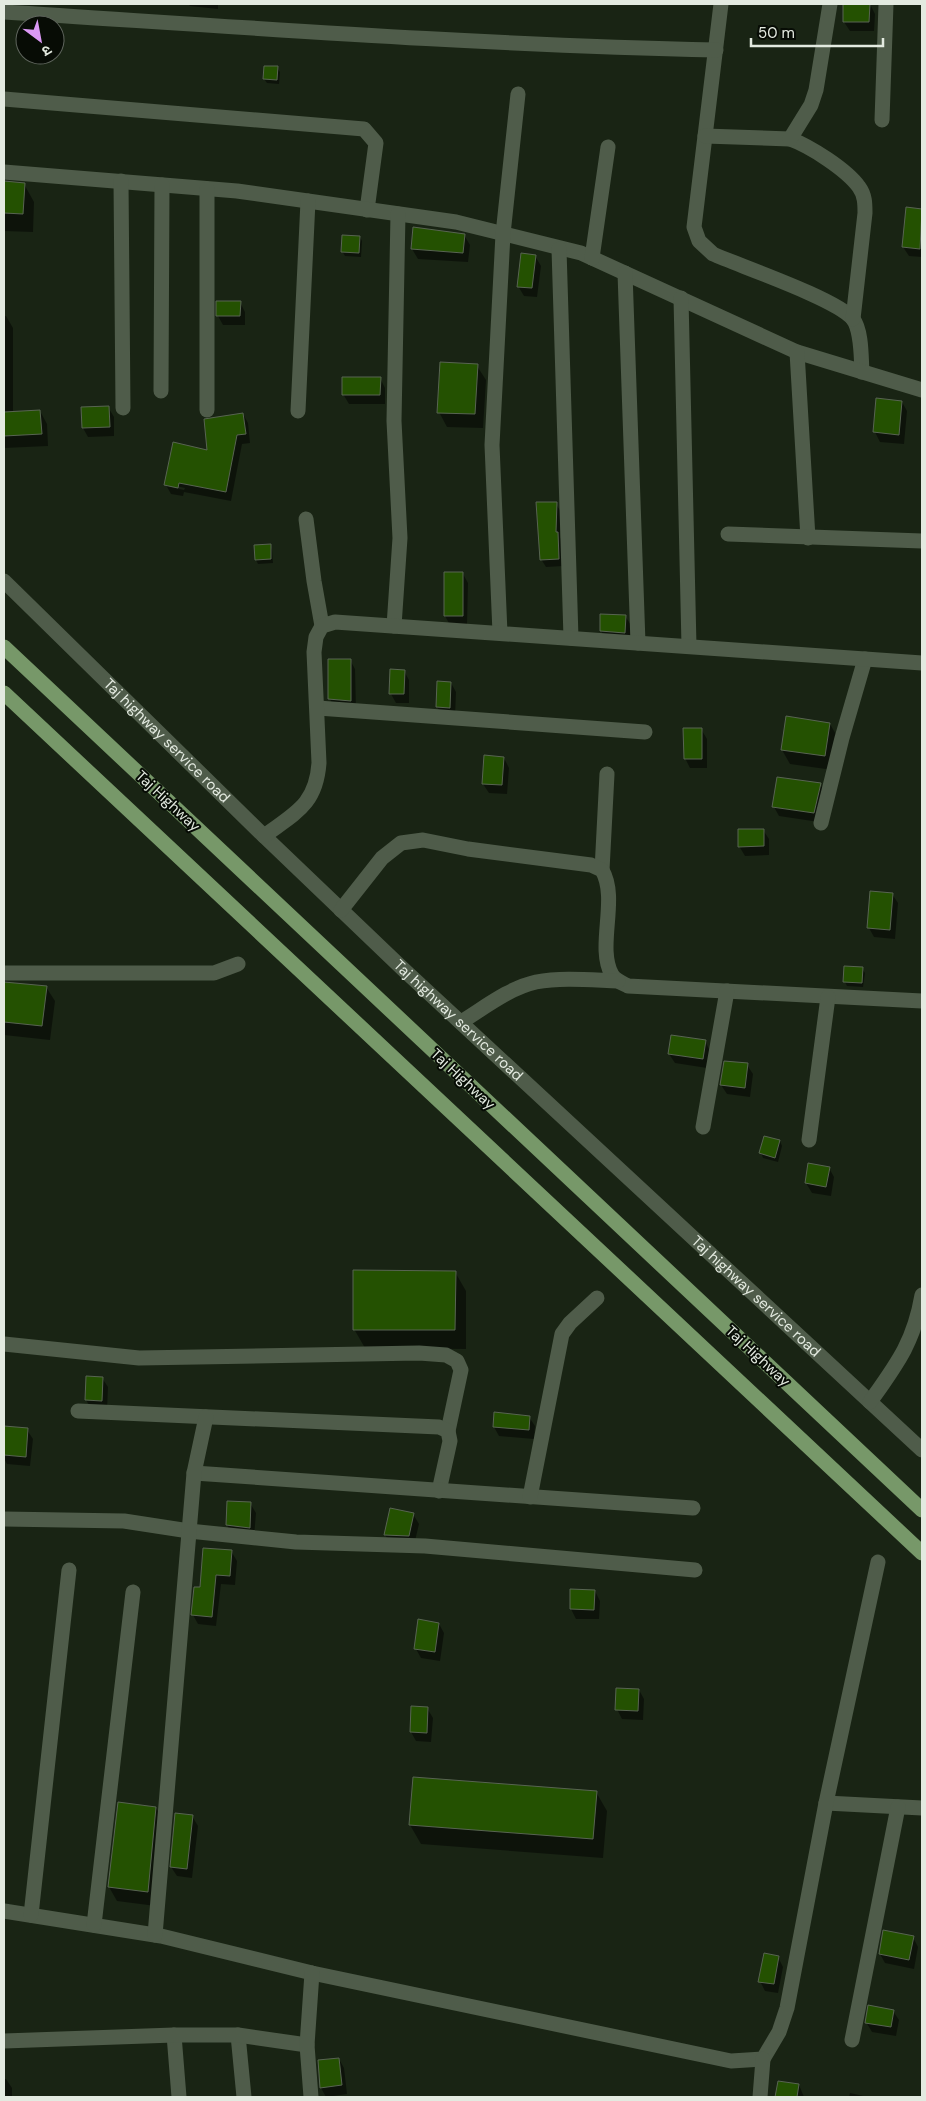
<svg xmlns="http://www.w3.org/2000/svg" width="926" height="2101" font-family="'DM Sans','Noto Sans Devanagari',sans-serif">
<rect width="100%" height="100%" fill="#192414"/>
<path fill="#0007" fill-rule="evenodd" d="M 188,4 L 218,4 L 218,9 L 190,6 Z
M 844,4 L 870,4 L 875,14 L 874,31 L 850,31 L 844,22 Z
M 277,68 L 280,72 L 279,84 L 267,83 L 264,79 Z
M 4,183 L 24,184 L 34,202 L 33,232 L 4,231 Z
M 907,208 L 922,210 L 922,257 L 909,256 L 903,247 Z
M 414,228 L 464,235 L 470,245 L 468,262 L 418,259 L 412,249 Z
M 360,237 L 362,241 L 361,257 L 345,256 L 342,251 Z
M 535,256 L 541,266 L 537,297 L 524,296 L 518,286 Z
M 240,302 L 245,312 L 245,325 L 223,325 L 218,316 Z
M 4,316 L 6,316 L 13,328 L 13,413 L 40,411 L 47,424 L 48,446 L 4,448 Z
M 477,366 L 486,380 L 483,428 L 447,427 L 439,412 Z
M 380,378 L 385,388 L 385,404 L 349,404 L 343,394 Z
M 902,402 L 907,411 L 904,444 L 880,442 L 875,432 Z
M 108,407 L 114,417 L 114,436 L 88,437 L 83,428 Z
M 243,414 L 248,423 L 250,443 L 242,444 L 231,501 L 184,492 L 183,496 L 171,494 L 166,485 L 209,451 ZM 171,485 L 185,488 L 184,490 L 171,487 Z
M 556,504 L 561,512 L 560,537 L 562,541 L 563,566 L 546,567 L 541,559 Z
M 270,546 L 272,550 L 273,563 L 258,564 L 256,560 Z
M 463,574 L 468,583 L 467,625 L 450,625 L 445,616 Z
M 625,616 L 631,625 L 630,642 L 606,640 L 601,631 Z
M 350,660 L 355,669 L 356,710 L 335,709 L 330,699 Z
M 404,671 L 409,680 L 409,703 L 396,703 L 391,694 Z
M 451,683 L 456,692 L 455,717 L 443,716 L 437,707 Z
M 830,724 L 838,738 L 833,770 L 790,764 L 782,750 Z
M 701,729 L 707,739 L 707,768 L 690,768 L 685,758 Z
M 504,758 L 509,768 L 507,794 L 489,793 L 483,784 Z
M 820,784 L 826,794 L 819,822 L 779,816 L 774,807 Z
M 763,830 L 769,839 L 769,855 L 745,856 L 739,846 Z
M 892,894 L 898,903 L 895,939 L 874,937 L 869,928 Z
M 862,969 L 865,973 L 863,987 L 847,986 L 845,982 Z
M 4,982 L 46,987 L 55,1001 L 50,1040 L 4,1035 Z
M 705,1041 L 710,1051 L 707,1068 L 675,1063 L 669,1054 Z
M 747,1065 L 753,1074 L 750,1097 L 727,1094 L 721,1085 Z
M 780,1141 L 782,1146 L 778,1162 L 763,1158 L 761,1153 Z
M 829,1168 L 834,1177 L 831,1196 L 812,1193 L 806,1183 Z
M 455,1272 L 466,1291 L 466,1349 L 365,1348 L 354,1329 Z
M 87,1377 L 102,1378 L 108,1387 L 107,1410 L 92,1410 L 86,1400 Z
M 529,1417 L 535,1426 L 534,1439 L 499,1436 L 494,1427 Z
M 4,1428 L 27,1430 L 33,1439 L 30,1466 L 7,1464 L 4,1458 Z
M 250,1503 L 256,1513 L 254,1537 L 232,1535 L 227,1525 Z
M 391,1510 L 413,1514 L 419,1524 L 414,1545 L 391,1544 L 385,1535 Z
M 231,1551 L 237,1561 L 235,1585 L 221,1584 L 216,1626 L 198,1624 L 193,1615 L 201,1589 Z
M 571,1591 L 595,1591 L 600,1601 L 599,1619 L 576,1619 L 571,1609 Z
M 439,1624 L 444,1633 L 440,1661 L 421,1658 L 416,1649 Z
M 639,1690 L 644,1699 L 643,1720 L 622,1719 L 617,1709 Z
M 427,1708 L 433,1718 L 431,1742 L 416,1741 L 411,1732 Z
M 596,1792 L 607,1811 L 603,1858 L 421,1844 L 410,1825 Z
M 156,1808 L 164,1822 L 156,1906 L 117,1901 L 109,1887 Z
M 192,1816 L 198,1826 L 192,1878 L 177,1876 L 171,1867 Z
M 913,1937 L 918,1947 L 914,1969 L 885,1963 L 880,1954 Z
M 778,1957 L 783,1967 L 778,1993 L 765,1991 L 760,1981 Z
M 893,2011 L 899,2020 L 896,2036 L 872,2032 L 866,2022 Z
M 339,2059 L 344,2068 L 347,2094 L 326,2097 L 321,2088 Z
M 4,2079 L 6,2079 L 12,2088 L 12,2097 L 4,2097 Z
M 779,2082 L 799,2085 L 804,2097 L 776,2097 Z
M 850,2093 L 868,2097 L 869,2097 L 849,2097 Z"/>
<path fill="#245101" stroke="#586452" d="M 843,4 L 870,4 L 869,22 L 843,22 Z
M 264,66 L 278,66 L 277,80 L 263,79 Z
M 4,181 L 25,183 L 23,214 L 4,213 Z
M 906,207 L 922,209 L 920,249 L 902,247 Z
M 413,227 L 465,234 L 463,253 L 411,249 Z
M 342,235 L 360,236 L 359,253 L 341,252 Z
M 521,253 L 536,255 L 532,288 L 517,287 Z
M 216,301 L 241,301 L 240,316 L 216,316 Z
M 440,362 L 478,364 L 475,414 L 437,413 Z
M 342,377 L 381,377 L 380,395 L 342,395 Z
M 876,398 L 902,401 L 899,435 L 873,432 Z
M 109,406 L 110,427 L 82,428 L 81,407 Z
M 40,410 L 42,434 L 4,436 L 4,412 Z
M 243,413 L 246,434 L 237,435 L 226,492 L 179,483 L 178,488 L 164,485 L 173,442 L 207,450 L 204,419 Z
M 536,502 L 557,502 L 556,532 L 558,532 L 559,559 L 540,560 Z
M 271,544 L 271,559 L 255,560 L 254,545 Z
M 444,572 L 463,572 L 463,616 L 444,616 Z
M 600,614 L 626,615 L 625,633 L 600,631 Z
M 328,659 L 351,659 L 351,701 L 328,699 Z
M 390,669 L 405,670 L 404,694 L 389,694 Z
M 437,681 L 451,682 L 450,708 L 436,707 Z
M 786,716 L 830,723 L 825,756 L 781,750 Z
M 683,728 L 702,728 L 702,759 L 684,759 Z
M 484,755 L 504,757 L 502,785 L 482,784 Z
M 777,777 L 821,783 L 814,813 L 772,807 Z
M 738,829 L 764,829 L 764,846 L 738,847 Z
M 870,891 L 893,893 L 890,930 L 867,928 Z
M 844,966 L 863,967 L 862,983 L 843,982 Z
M 4,982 L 47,986 L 42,1026 L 4,1022 Z
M 671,1035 L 706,1040 L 703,1059 L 668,1054 Z
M 724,1061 L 748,1063 L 745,1088 L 720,1085 Z
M 764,1136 L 780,1140 L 775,1158 L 759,1153 Z
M 808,1163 L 830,1167 L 826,1187 L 805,1183 Z
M 353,1270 L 456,1271 L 455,1330 L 353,1330 Z
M 86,1376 L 103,1377 L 102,1401 L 85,1400 Z
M 494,1412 L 530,1416 L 529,1430 L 493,1427 Z
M 4,1426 L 28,1428 L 26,1457 L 4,1455 Z
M 227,1501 L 251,1502 L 250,1528 L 226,1525 Z
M 390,1508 L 414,1513 L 409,1536 L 384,1535 Z
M 203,1548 L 232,1550 L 230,1576 L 216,1575 L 212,1617 L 191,1615 L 194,1587 L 200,1587 Z
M 570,1589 L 595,1590 L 594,1610 L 570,1609 Z
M 418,1619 L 439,1623 L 435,1652 L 414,1649 Z
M 616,1688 L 639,1689 L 638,1711 L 615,1710 Z
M 411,1706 L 428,1707 L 427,1733 L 410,1732 Z
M 413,1777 L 597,1791 L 593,1839 L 409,1825 Z
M 118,1802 L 156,1807 L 148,1892 L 108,1887 Z
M 175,1813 L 193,1815 L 187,1869 L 170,1867 Z
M 883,1930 L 914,1936 L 909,1960 L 879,1954 Z
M 764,1953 L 779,1956 L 774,1984 L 758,1982 Z
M 868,2005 L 894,2010 L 891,2027 L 865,2023 Z
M 339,2058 L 342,2085 L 320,2088 L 318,2060 Z
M 778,2081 L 799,2084 L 797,2097 L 775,2097 Z"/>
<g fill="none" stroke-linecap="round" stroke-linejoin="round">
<g stroke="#4f5c4a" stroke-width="15">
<path d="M 721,4 L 694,227 L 699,241 L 713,254 C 740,266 837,299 853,319 C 862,331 861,358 862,372"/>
<path d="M 4,12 C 241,27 478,45 716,50"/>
<path d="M 4,99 L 364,129 L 376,143 L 367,210"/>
<path d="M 882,120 L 886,4"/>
<path d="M 705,136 L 790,139 C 810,146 847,170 859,187 C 865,195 865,204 865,213 L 853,319"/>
<path d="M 790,139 L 811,105 L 816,90 L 830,4"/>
<path d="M 4,172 L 237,191 L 456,222 L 581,253 L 797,352 L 922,390"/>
<path d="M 121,181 L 123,408"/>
<path d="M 559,249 L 571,638"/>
<path d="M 592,258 L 608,147"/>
<path d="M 625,273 L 638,643"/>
<path d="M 681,298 L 689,646"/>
<path d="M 797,352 L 808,538"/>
<path d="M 161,391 L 162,185"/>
<path d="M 207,410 L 207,189"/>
<path d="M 298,411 L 308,201"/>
<path d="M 306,519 L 314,581 L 322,626"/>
<path d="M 728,534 L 922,541"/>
<path id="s1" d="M 4,581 L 264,836 L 403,969 L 922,1450"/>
<path d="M 394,626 L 400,538 L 394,421 L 398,214"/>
<path d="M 500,633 L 492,445 L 503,234 L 518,94"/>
<path d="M 318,708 L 645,732"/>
<path d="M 821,823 L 842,738 L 865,659"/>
<path d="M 264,836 C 295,813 316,805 319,763 L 314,652 L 316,637 L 322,626 L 335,622 L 922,663"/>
<path d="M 602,870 L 607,774"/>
<path d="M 341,910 L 382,858 L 401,843 L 423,840 L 468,849 L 591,865 L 602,870 C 619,899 596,947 612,975 C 616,981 622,983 628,986 L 922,1001"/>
<path d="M 4,973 L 214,973 L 238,964"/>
<path d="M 461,1022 C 484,1008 509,988 536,982 C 562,977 591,980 618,981"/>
<path d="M 703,1127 L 727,991"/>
<path d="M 809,1140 L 828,997"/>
<path d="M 4,1344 L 139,1358 L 419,1353 L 446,1355 L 457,1361 L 461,1370 L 448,1431"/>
<path d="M 870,1402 C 897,1364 914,1342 922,1295"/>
<path d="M 78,1411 L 439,1427 L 448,1431 L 450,1441 L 439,1491"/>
<path d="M 194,1473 L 693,1508"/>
<path d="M 530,1497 L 562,1334 L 570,1323 L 597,1298"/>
<path d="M 4,1519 L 124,1521 L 189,1531 L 296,1542 L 425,1546 L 695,1570"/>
<path d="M 826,1803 L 922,1808"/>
<path d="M 4,1911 L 161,1936 L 312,1973 L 731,2061 L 763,2059 L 779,2032 L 787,2008 L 826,1803 L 878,1562"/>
<path d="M 31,1915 L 69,1570"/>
<path d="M 94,1925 L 133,1592"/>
<path d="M 155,1935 L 194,1473 L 206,1417"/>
<path d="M 174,2035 L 179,2097"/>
<path d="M 238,2035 L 244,2097"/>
<path d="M 852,2040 L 898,1807"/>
<path d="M 4,2041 L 174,2035 L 238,2035 L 307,2045"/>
<path d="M 311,2097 L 307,2045 L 312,1973"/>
<path d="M 760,2097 L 763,2059"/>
</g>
<path stroke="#779869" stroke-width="15" d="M 4,647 L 922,1510
M 4,693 L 922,1553"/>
</g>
<g text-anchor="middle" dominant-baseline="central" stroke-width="4" stroke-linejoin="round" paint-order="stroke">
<g font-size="15" fill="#e3eae0" stroke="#070c05">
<text stroke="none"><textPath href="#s1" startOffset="228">Taj highway service road</textPath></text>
<text transform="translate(168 801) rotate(43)">Taj Highway</text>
<text stroke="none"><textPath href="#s1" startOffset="632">Taj highway service road</textPath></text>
<text transform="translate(463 1079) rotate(43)">Taj Highway</text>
<text stroke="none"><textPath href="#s1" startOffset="1038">Taj highway service road</textPath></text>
<text transform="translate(758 1356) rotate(43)">Taj Highway</text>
</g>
</g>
<rect width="926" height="2101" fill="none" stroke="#e3eae0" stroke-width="10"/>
<g transform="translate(40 40) rotate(148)"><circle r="24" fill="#070c05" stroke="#5f655d"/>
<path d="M0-4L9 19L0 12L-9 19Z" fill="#db99f5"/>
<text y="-8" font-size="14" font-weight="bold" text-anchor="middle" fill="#e3eae0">उ</text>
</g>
<path d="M751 38v8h132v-8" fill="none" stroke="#e3eae0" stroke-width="2.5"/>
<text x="758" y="38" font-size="15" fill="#e3eae0" stroke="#070c05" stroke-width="4" paint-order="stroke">50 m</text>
</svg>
